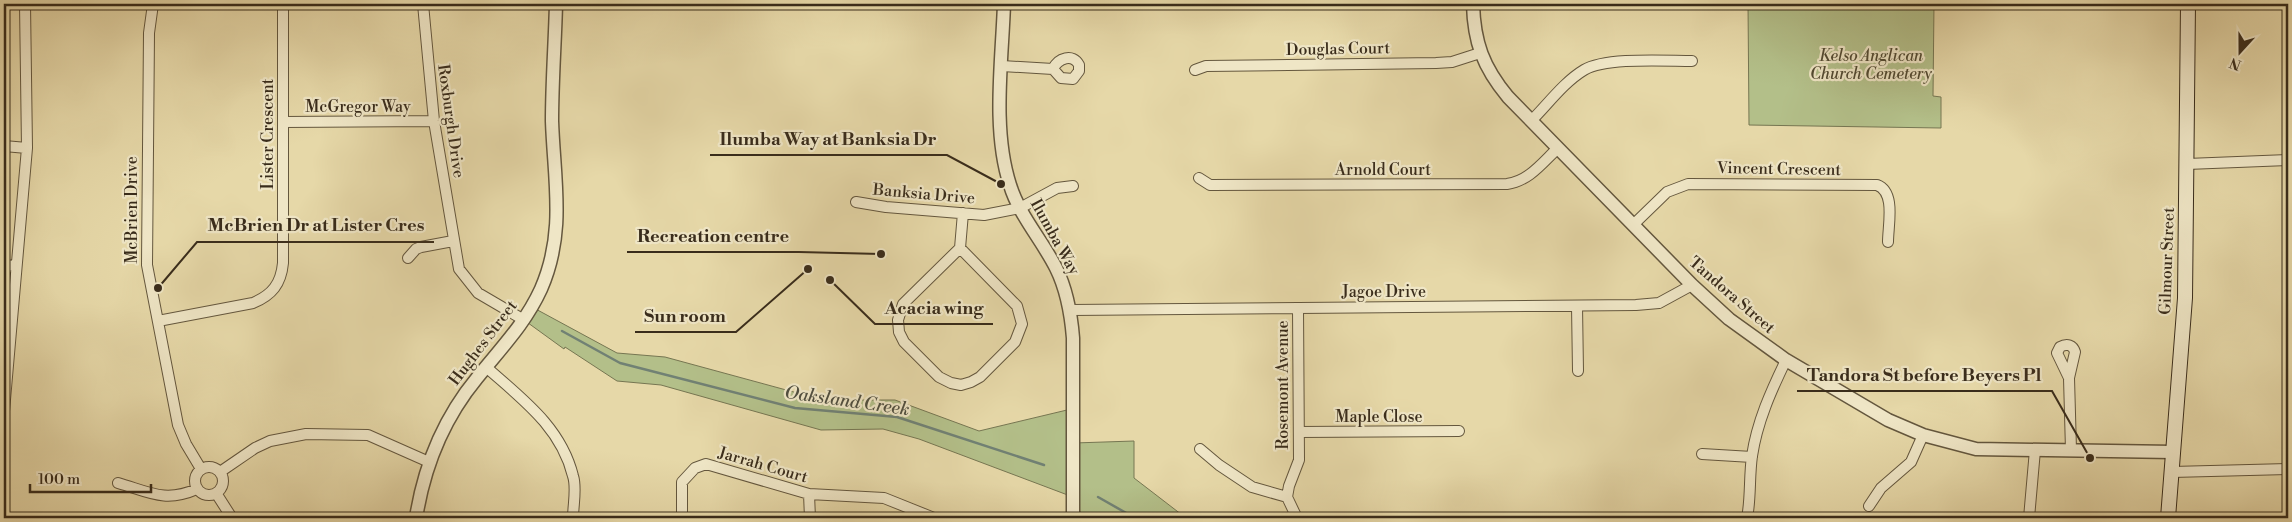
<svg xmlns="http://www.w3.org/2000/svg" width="2292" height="522" font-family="'Libre Bodoni',serif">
<rect width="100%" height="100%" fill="#e6d8a8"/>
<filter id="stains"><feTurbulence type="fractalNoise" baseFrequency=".004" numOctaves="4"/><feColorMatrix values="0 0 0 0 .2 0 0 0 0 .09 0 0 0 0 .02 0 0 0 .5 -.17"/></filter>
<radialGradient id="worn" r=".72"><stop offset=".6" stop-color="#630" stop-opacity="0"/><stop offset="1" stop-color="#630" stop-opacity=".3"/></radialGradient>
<path fill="#b3bf89" stroke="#767652" d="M 1748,4 L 1934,4 L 1933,96 L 1941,97 L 1941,128 L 1749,125 Z
M 532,307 L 617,353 L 665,357 L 823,400 L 895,400 L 979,431 L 1067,410 L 1074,443 L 1134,441 L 1134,478 L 1186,518 L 1093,518 L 1074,509 L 1073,497 L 919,439 L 883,429 L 821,430 L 661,385 L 617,381 L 565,347 L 564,349 L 524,320 Z"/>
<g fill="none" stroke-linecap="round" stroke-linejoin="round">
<path stroke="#718174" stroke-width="2.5" d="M 562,331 L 620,363 L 795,408 L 897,417 L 1044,465
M 1098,497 L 1135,518"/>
<g stroke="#64573e" stroke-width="12">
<path id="minor" d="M 153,4 L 149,33 L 147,265 L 178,425 L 186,444 L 201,469
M 423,4 L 434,121 L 459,269 L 478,293 L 524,320
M 1002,66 L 1053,69 C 1058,58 1073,53 1079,65 L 1079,71 L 1073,79 L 1061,78 L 1053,69
M 1195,70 L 1206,66 L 1436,63 L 1452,62 L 1480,53
M 1531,121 C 1548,104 1564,82 1584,70 C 1606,57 1665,61 1692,61
M 283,122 L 434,121
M 4,146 L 27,148
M 2187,164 L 2288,160
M 1199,178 L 1210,185 L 1507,184 C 1529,181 1542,163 1558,148
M 856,202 L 886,207 L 984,215 L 1020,208 L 1057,188 L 1073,186
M 1633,225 L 1667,192 L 1688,184 L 1877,185 C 1896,192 1888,225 1888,242
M 960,248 L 1017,306 L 1022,324 L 1015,342 L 980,377 L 971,382 L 961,385 L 951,383 L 939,377 L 904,342 L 899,332 L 898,320 L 903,304 L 960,248 L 963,213
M 408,258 L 416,249 L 421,247 L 453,241
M 4,265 L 16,266
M 1577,306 L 1578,371
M 1071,310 L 1636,305 L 1659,303 L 1692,285
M 158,321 L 253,303 C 272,295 281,284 283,263 L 283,4
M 486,367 C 522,399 561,427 573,476 C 577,488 573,505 573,518
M 2069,378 L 2057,353 L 2060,347 C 2067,343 2073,345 2075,352 L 2069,378 L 2071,450
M 4,411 L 27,148 L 25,4
M 1299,432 L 1459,431
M 1200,449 L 1219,465 L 1252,487 L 1287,497
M 1702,454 L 1752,457
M195 481a14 14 0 1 1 28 0a14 14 0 1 1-28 0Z
M 220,472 L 255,448 L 270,441 L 306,434 L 368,435 L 429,462
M 2172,472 L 2288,469
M 118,483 C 149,492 165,503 197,489
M 216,493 L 232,518
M 809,494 L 810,518
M 1869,506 L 1881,488 L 1911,462 L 1923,435
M 682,518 L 682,482 L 695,468 L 706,464 L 809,494 L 884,498 L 934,518
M 1297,518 L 1287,497 L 1289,486 L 1299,460 L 1298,308
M 1747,518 C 1751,498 1749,477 1752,456 C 1757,422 1771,391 1786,360
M 2029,518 L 2035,450"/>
</g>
<g stroke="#64573e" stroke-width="15">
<path id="tertiary" d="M 1004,4 C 1002,62 992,130 1010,185 C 1019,215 1042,240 1056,268 C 1067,290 1071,313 1073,338 L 1073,518
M 1473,4 C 1474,42 1483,67 1508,97 L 1692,285 L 1729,319 L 1786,360 L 1888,420 L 1923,435 L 1976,449 L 2173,452
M 416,518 C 424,467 444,418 477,378 C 501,348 525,324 541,289 C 566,232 554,180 552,121 C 552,82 555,43 556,4"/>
</g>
<g stroke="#392c1b" stroke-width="16">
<path id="secondary" d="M 2168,518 L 2185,298 L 2188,4"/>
</g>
<use href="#minor" stroke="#efe6c6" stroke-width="10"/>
<use href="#tertiary" stroke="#efe6c6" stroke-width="12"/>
<use href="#secondary" stroke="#efe6c6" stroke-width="14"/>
</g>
<g text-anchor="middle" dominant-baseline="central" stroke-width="4.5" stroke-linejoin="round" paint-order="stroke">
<g font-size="16" fill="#392c1b" stroke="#efe6c6">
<text transform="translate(1338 49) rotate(-1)">Douglas Court</text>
<text x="358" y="107">McGregor Way</text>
<text transform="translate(451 121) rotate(82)">Roxburgh Drive</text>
<text transform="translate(268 134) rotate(-90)">Lister Crescent</text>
<text transform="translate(1779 169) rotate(1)">Vincent Crescent</text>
<text x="1383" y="170">Arnold Court</text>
<text transform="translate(924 194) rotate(5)">Banksia Drive</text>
<text transform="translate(132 210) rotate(-90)">McBrien Drive</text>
<text transform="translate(1055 237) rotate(61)">Ilumba Way</text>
<text transform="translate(2167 261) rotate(-88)">Gilmour Street</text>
<text x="1384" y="292">Jagoe Drive</text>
<text transform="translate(1732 295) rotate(41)">Tandora Street</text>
<text transform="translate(483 343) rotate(-53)">Hughes Street</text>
<text transform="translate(1283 385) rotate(-90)">Rosemont Avenue</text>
<text x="1379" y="417">Maple Close</text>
<text transform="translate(763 465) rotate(16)">Jarrah Court</text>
</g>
<g font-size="16" font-style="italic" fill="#514931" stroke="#efe6c6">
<text x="1871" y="56">Kelso Anglican<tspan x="1871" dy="18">Church Cemetery</tspan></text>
</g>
<g font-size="18" font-style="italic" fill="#504f40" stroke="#efe6c6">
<text transform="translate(847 401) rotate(8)">Oaksland Creek</text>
</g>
</g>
<path fill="none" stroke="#392c1b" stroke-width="2" d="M1001 184L947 155H710M158 288L197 242H434M881 254L799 252H627M830 280L875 324H993M808 269L736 332H635M2090 458L2052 391H1797"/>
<g fill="#392c1b" stroke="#efe6c6" stroke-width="2">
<circle cx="1001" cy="184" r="5"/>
<circle cx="158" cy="288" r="5"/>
<circle cx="881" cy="254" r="5"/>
<circle cx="830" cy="280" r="5"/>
<circle cx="808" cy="269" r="5"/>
<circle cx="2090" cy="458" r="5"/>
</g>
<g font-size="18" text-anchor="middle" font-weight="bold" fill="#392c1b" stroke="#efe6c6" stroke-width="4.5" stroke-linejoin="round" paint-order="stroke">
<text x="828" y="145">Ilumba Way at Banksia Dr</text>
<text x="316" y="231">McBrien Dr at Lister Cres</text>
<text x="713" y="242">Recreation centre</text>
<text x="934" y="314">Acacia wing</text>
<text x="685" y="322">Sun room</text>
<text x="1924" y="381">Tandora St before Beyers Pl</text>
</g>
<rect width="2292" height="522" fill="none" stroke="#e6d8a8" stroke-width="20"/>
<rect x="5" y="5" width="2282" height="512" fill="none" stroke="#392c1b" stroke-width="2.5"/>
<rect x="10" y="10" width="2272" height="502" fill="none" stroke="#392c1b"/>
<g transform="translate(2240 52) rotate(201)" stroke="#efe6c6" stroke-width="4" paint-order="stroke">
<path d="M0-4L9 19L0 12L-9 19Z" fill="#392c1b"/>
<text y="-8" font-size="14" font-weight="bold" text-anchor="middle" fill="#392c1b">N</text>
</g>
<path d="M30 484v8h121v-8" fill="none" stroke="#392c1b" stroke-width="2.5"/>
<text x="38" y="484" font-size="15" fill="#392c1b" stroke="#efe6c6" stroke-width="4" paint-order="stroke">100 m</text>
<rect width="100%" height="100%" filter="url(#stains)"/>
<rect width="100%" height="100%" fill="url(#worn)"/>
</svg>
